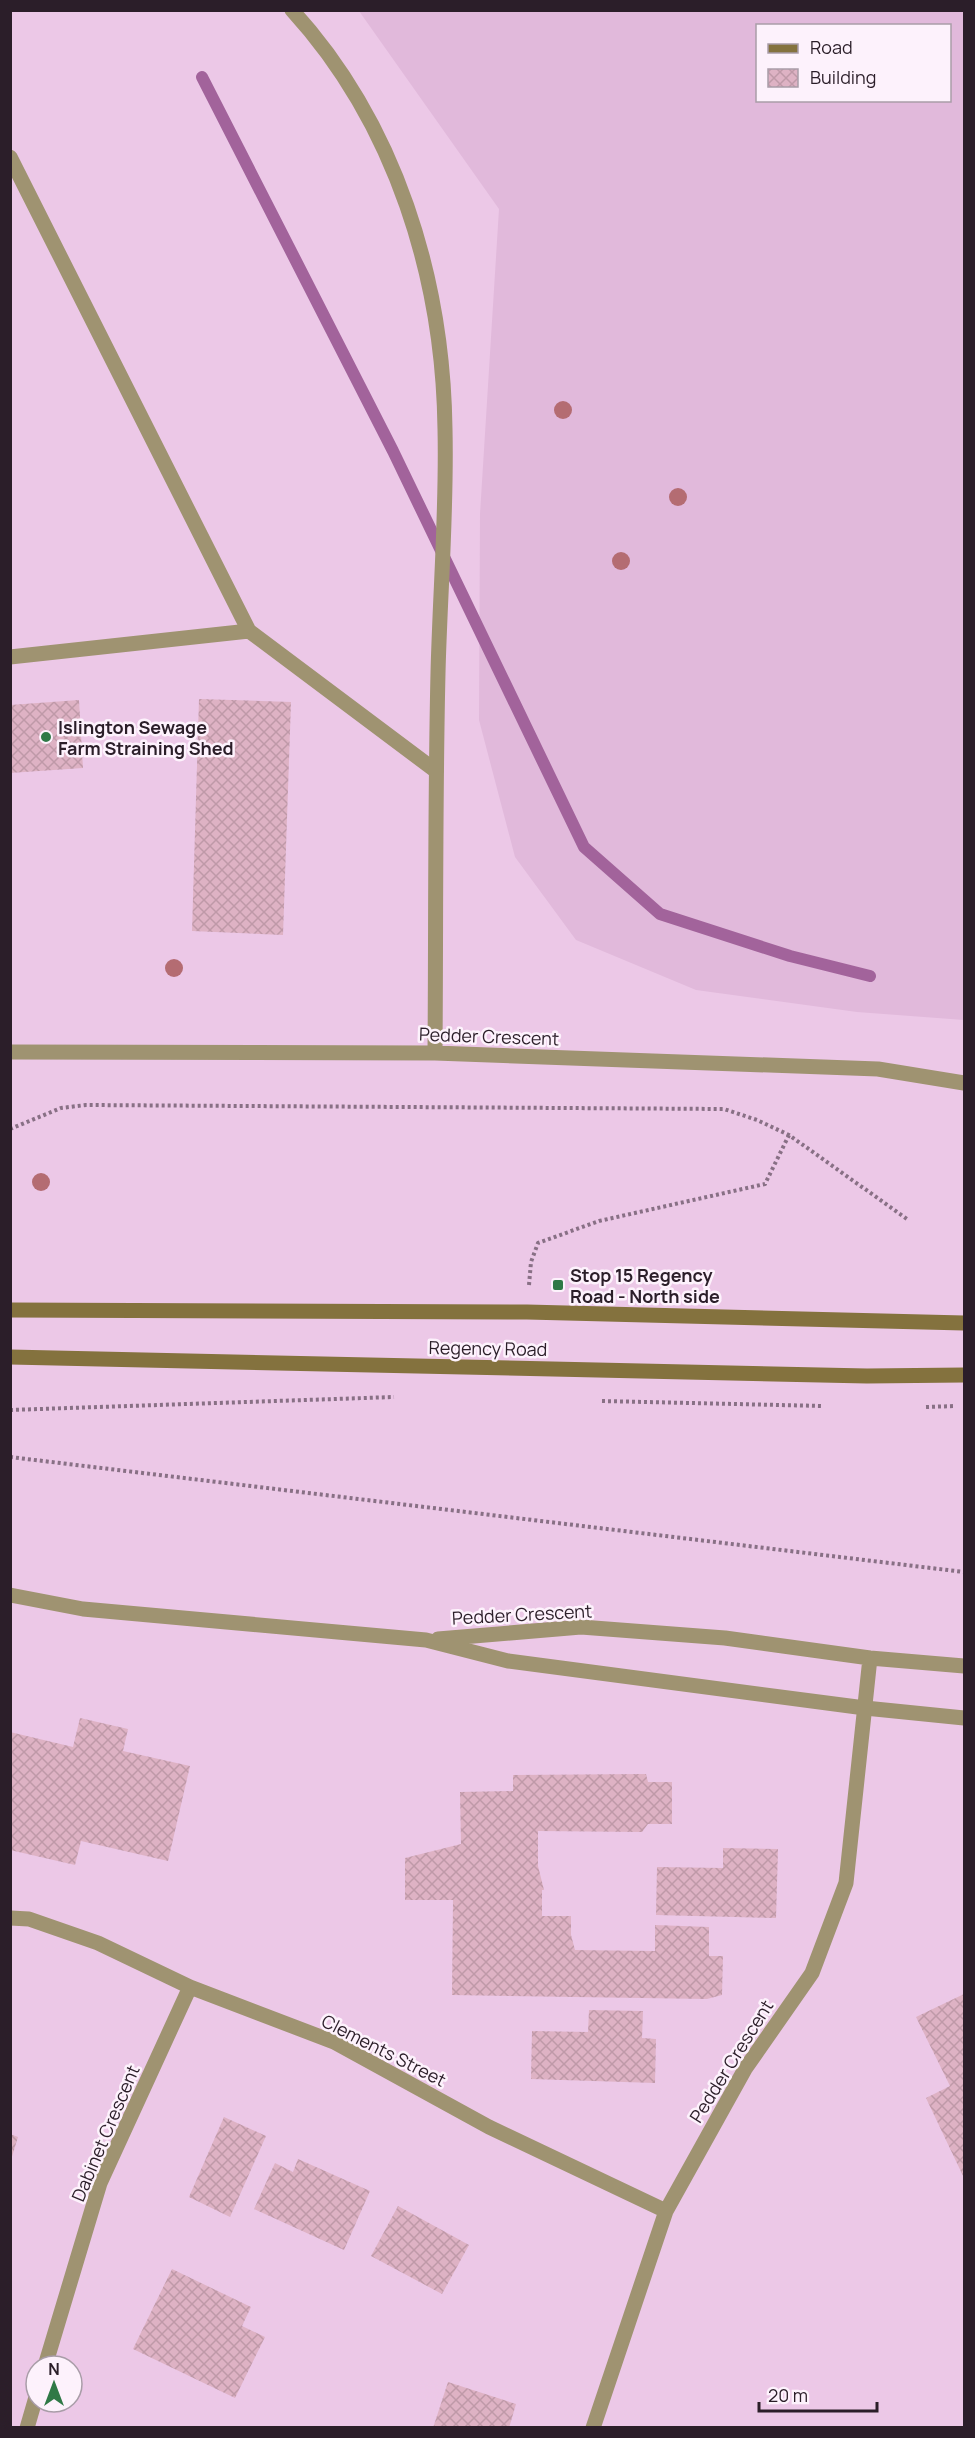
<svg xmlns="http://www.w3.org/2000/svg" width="975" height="2438" font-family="Manrope,sans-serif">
<defs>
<pattern id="building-cross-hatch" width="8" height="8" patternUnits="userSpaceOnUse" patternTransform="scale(1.5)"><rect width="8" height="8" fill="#deb2c4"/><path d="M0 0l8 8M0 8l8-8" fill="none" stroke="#bf99a8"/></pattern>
</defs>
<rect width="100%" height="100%" fill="#ecc8e7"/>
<path fill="#e1b9db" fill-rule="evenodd" d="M 359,11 L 964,11 L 964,1020 L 857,1012 L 696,990 L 576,940 L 515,857 L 479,720 L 480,514 L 499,209 ZM 758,26 L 950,26 L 950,100 L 758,100 Z"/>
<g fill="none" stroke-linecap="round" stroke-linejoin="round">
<path stroke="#a2639b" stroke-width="12" d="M 202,77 L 393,451 L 584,847 L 660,914 L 790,956 L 870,976"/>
</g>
<path fill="url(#building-cross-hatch)" d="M 199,699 L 291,702 L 283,935 L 192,931 Z
M 79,700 L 83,768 L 10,773 L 10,705 Z
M 80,1718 L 128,1729 L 123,1751 L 190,1766 L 168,1861 L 81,1841 L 75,1865 L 10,1850 L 10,1732 L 73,1747 Z
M 646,1774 L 648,1782 L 672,1782 L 672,1824 L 648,1824 L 642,1832 L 538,1831 L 538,1866 L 544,1890 L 542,1890 L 542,1916 L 571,1916 L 571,1935 L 575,1950 L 655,1951 L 655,1925 L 709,1927 L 709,1956 L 723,1956 L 722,1995 L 707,1999 L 452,1995 L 453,1900 L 405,1900 L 405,1858 L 461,1844 L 460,1792 L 513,1791 L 513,1775 Z
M 723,1848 L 778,1849 L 776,1918 L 656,1915 L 657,1867 L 723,1868 Z
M 964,1994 L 964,2178 L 926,2098 L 950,2086 L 916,2017 Z
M 589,2010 L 643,2011 L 642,2038 L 656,2039 L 655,2083 L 531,2079 L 532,2031 L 588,2032 Z
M 224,2117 L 266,2136 L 230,2217 L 189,2197 Z
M 10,2134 L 18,2137 L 11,2160 L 10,2160 Z
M 298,2159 L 370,2191 L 344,2250 L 254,2209 L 275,2163 L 293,2172 Z
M 398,2206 L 469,2245 L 442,2294 L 371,2256 Z
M 172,2269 L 251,2307 L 242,2326 L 265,2337 L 235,2398 L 133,2349 Z
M 448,2382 L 516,2404 L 509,2428 L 433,2428 Z"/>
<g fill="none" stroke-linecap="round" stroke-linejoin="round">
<path stroke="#887085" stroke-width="4" stroke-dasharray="3 3" stroke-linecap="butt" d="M 10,1129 L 61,1108 L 86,1105 L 724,1109 L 757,1120 L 789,1135 L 907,1219
M 529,1285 L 531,1262 L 538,1243 L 599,1221 L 765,1184 L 789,1135
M 602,1401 L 823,1406
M 926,1407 L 955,1406
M 10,1410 L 394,1397
M 10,1457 L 964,1572"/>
<path stroke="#9f9371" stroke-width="15" d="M 10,157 L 249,631 L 436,771
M 10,657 L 249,631"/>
<path stroke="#9f9371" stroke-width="15" d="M 292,10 C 396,124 443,278 445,429 C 447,511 440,592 438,673 C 435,800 436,926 435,1053
M 10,1052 L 435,1053 L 878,1069 L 964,1083
M 10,1595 L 83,1609 L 426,1640 L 508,1661 L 865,1708 L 964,1718
M 438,1639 L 581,1627 L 725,1638 L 870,1658 L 964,1666
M 10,1918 L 29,1919 L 98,1943 L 190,1987 L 334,2042 L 489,2127 L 666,2211
M 45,2366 L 100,2183 L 190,1987
M 27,2428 L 36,2397
M 593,2428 L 666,2211 L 745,2069 L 812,1973 L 846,1883 L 870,1658"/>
<path stroke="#84723e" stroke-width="15" d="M 10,1310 L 527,1312 L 964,1323
M 10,1357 L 867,1376 L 964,1375"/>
</g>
<g fill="#b46c72">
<circle cx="563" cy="410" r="9"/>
<circle cx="678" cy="497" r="9"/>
<circle cx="621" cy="561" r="9"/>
<circle cx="174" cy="968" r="9"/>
<circle cx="41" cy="1182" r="9"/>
</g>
<g fill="#2f7946" stroke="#fdf2fc" stroke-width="2">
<circle cx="46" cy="737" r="6"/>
<rect x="552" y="1279" width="12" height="12" rx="3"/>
</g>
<g text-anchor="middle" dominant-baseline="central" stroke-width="5" stroke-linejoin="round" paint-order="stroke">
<g font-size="18" font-weight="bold" fill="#2b1e29" stroke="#fdf2fc" text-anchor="start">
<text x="58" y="727">Islington Sewage<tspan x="58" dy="21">Farm Straining Shed</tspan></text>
<text x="570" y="1275">Stop 15 Regency<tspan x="570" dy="21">Road - North side</tspan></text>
</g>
<g font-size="18" fill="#2b1e29" stroke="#fdf2fc">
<text transform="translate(489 1036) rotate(2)">Pedder Crescent</text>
<text transform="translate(488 1348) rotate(1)">Regency Road</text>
<text transform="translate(522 1614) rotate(-3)">Pedder Crescent</text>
<text transform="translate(384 2050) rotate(27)">Clements Street</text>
<text transform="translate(731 2061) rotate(-58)">Pedder Crescent</text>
<text transform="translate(105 2133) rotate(-67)">Dabinet Crescent</text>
</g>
</g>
<rect width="975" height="2438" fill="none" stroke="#2b1e29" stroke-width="24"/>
<rect x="756" y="24" width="195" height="78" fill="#fdf2fc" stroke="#a99da8" stroke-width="1.5"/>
<rect x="768" y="44" width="30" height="9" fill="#84723e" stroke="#a99da8" stroke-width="1.5"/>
<text x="810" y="54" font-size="18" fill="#2b1e29">Road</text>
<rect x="768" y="69" width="30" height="18" fill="url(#building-cross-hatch)" stroke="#a99da8" stroke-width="1.5"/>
<text x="810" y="84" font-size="18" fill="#2b1e29">Building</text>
<g transform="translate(54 2384)"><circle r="28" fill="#fdf2fc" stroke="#a99da8" stroke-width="1.5"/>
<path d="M0-4.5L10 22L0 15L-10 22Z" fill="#2f7946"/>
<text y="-9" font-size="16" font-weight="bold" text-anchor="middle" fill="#2b1e29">N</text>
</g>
<path d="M759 2402v9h118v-9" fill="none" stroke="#2b1e29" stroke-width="3"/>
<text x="768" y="2402" font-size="18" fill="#2b1e29" stroke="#fdf2fc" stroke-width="4.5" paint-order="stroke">20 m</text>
</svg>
